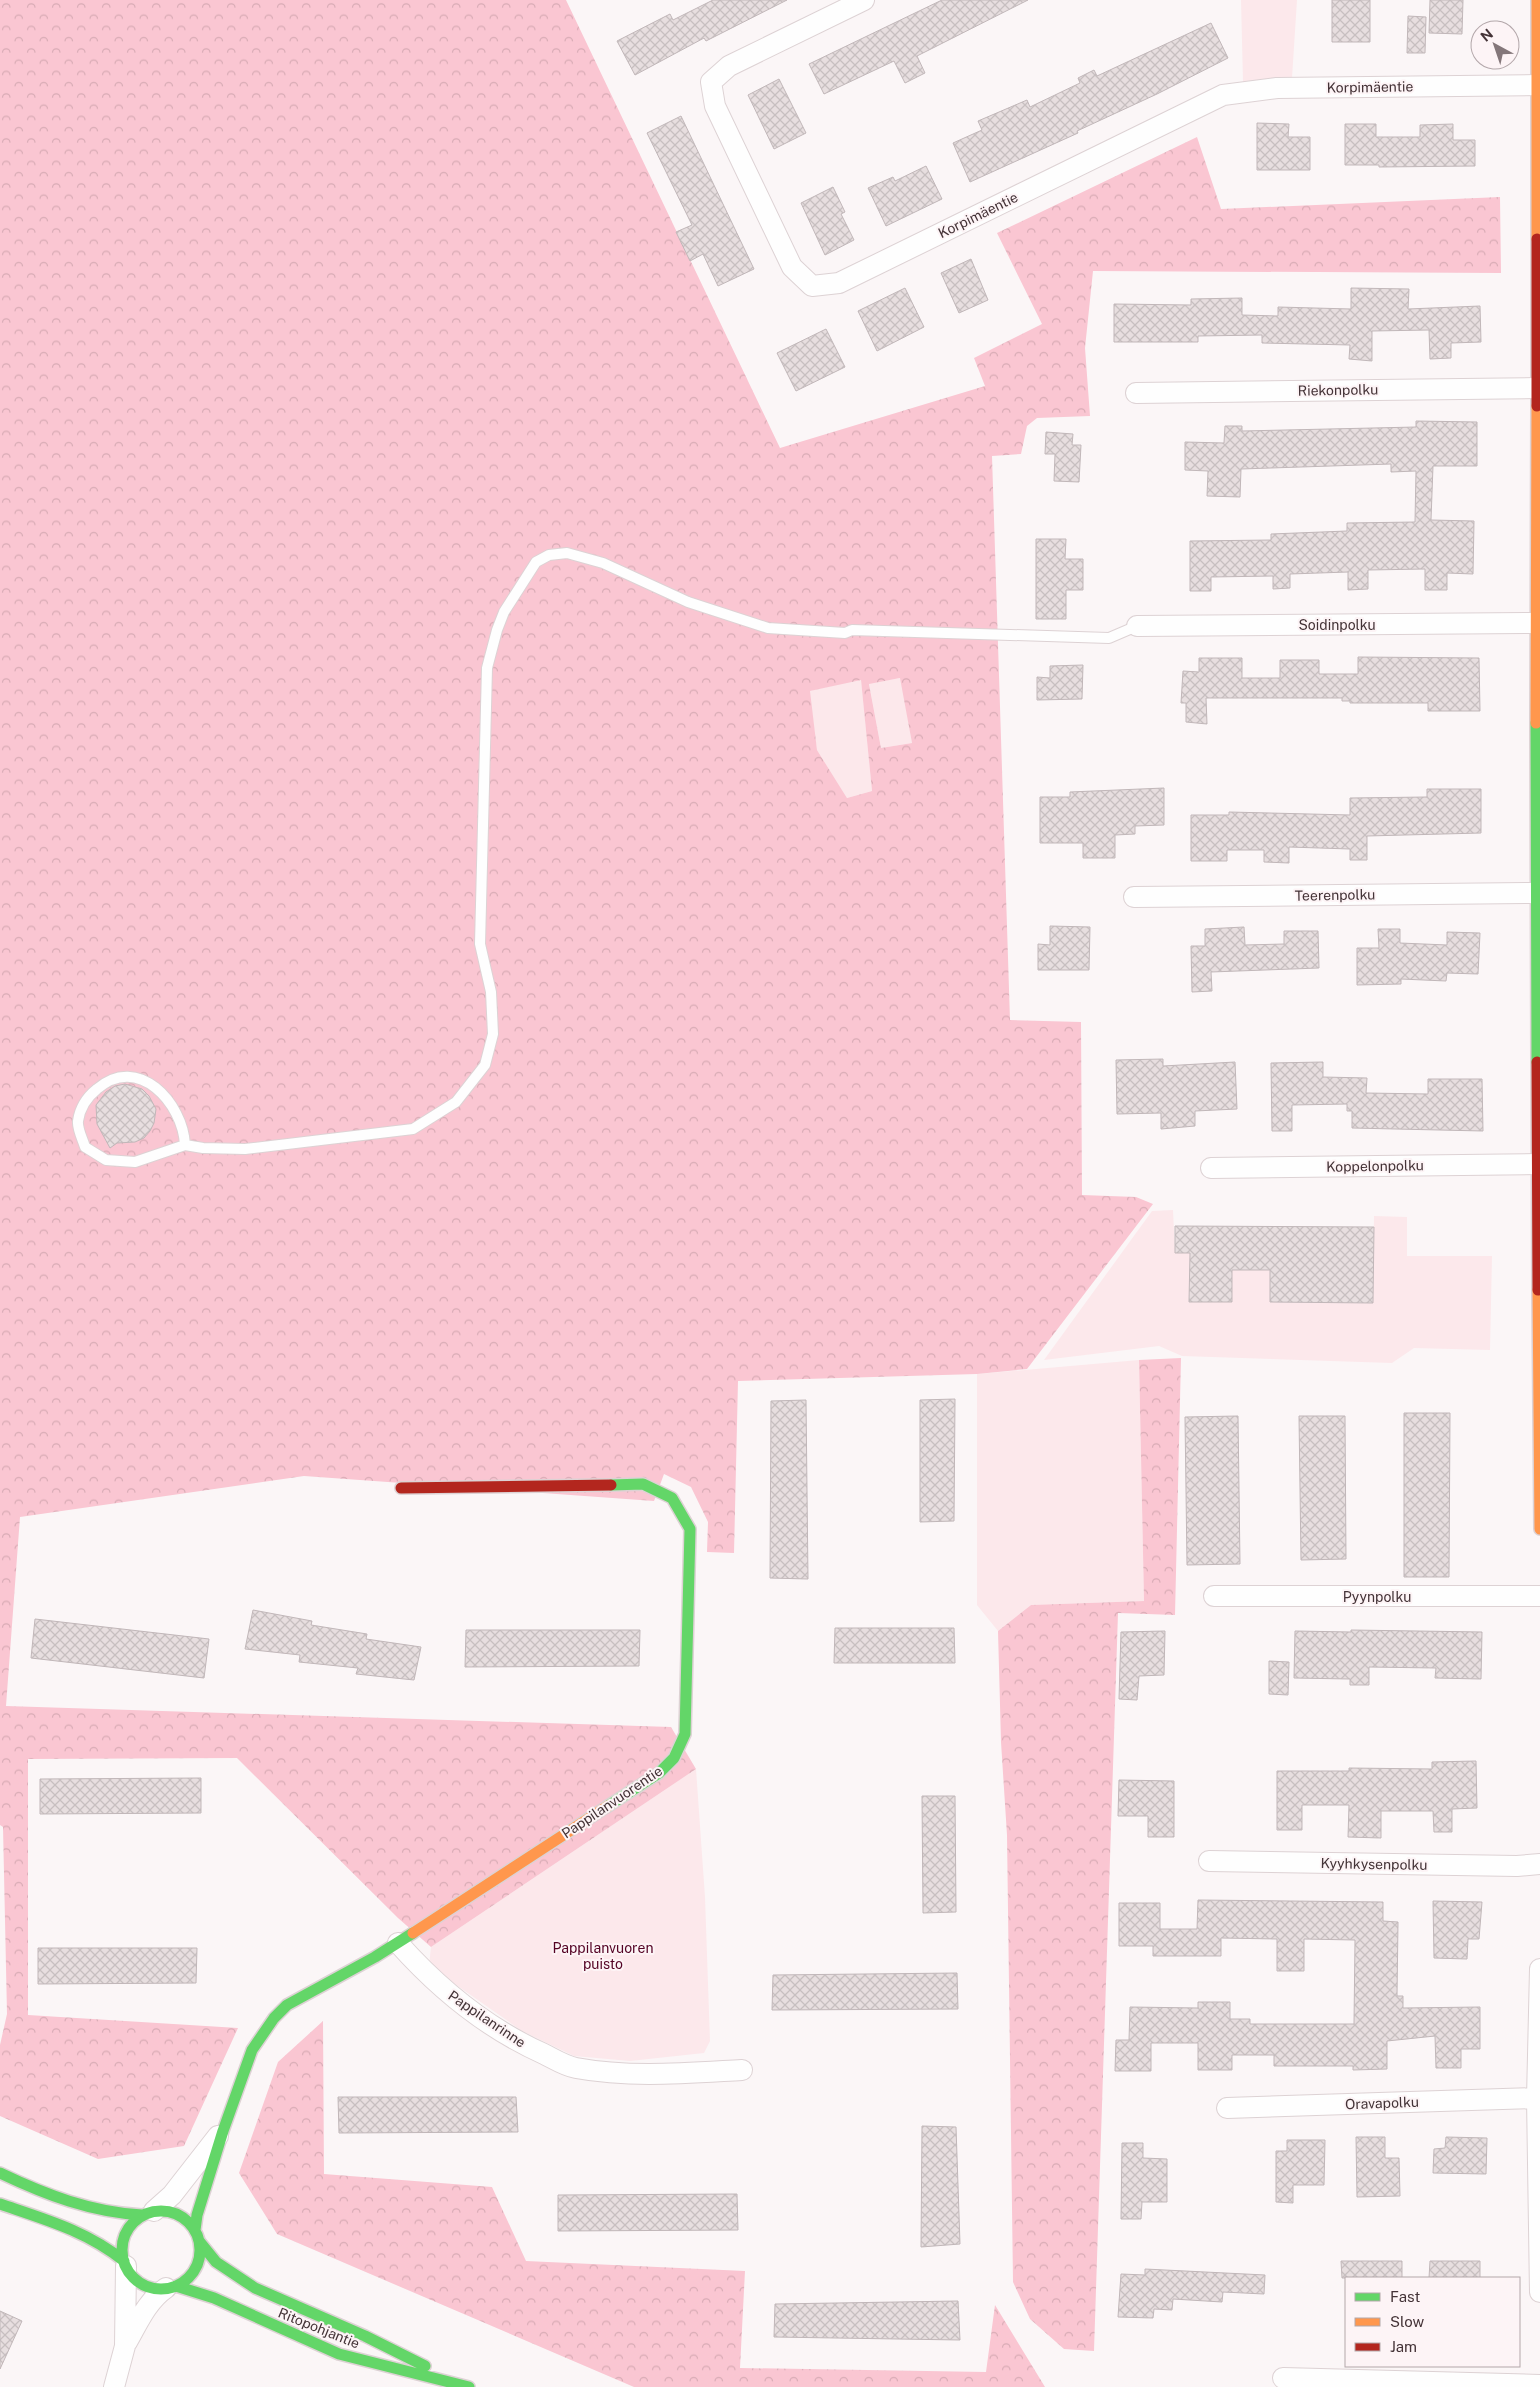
<svg xmlns="http://www.w3.org/2000/svg" width="1540" height="2387" font-family="'Public Sans',sans-serif">
<defs>
<pattern id="forest-crowns" width="20" height="18" patternUnits="userSpaceOnUse" patternTransform="scale(1.25)"><rect width="20" height="18" fill="#fac6d2"/><path d="M2 6a3 3 0 1 1 6 0M12 15a3 3 0 1 1 6 0" fill="none" stroke="#d8abb5"/></pattern>
<pattern id="building-cross-hatch" width="8" height="8" patternUnits="userSpaceOnUse" patternTransform="scale(1.25)"><rect width="8" height="8" fill="#e7dedf"/><path d="M0 0l8 8M0 8l8-8" fill="none" stroke="#c7bfc0"/></pattern>
</defs>
<rect width="100%" height="100%" fill="#fbf6f7"/>
<path fill="#fce8eb" d="M 1241,0 L 1297,0 L 1292,78 L 1243,82 Z
M 901,678 L 912,743 L 881,748 L 869,683 Z
M 861,679 L 872,791 L 847,798 L 817,750 L 809,691 Z
M 1173,1210 L 1175,1253 L 1190,1253 L 1189,1301 L 1232,1270 L 1270,1270 L 1270,1302 L 1373,1303 L 1374,1216 L 1407,1217 L 1407,1256 L 1492,1256 L 1490,1350 L 1414,1348 L 1392,1363 L 1182,1356 L 1159,1346 L 1044,1360 L 1152,1211 Z
M 1139,1360 L 1144,1601 L 1031,1605 L 998,1631 L 977,1605 L 977,1374 Z
M 696,1769 L 705,1897 L 710,2041 L 704,2053 L 630,2061 L 574,2056 L 522,2031 L 429,1966 L 431,1947 Z"/>
<path fill="url(#forest-crowns)" fill-rule="evenodd" d="M 0,0 L 566,0 L 780,448 L 985,386 L 974,358 L 1042,324 L 997,233 L 1197,137 L 1221,209 L 1500,197 L 1501,273 L 1093,271 L 1085,348 L 1090,416 L 1037,418 L 1027,426 L 1021,454 L 992,456 L 1010,1020 L 1081,1022 L 1082,1195 L 1136,1197 L 1153,1204 L 1027,1369 L 977,1374 L 738,1381 L 734,1553 L 707,1552 L 708,1522 L 691,1487 L 664,1474 L 654,1501 L 304,1476 L 20,1517 L 6,1706 L 671,1727 L 696,1769 L 431,1947 L 398,1918 L 237,1758 L 28,1759 L 28,2015 L 238,2028 L 184,2146 L 98,2159 L 0,2116 L 0,2045 L 7,2014 L 3,1827 L 0,1825 ZM 900,678 L 912,743 L 881,748 L 869,684 ZM 861,680 L 872,791 L 847,798 L 817,750 L 810,691 Z
M 1181,1358 L 1175,1615 L 1118,1613 L 1094,2351 L 1064,2349 L 1030,2319 L 1013,2282 L 1007,1835 L 1001,1742 L 998,1631 L 1031,1605 L 1144,1601 L 1139,1360 Z
M 323,2021 L 324,2174 L 492,2187 L 526,2261 L 745,2271 L 740,2368 L 986,2372 L 995,2305 L 1045,2387 L 634,2387 L 277,2234 L 239,2173 L 278,2062 Z"/>
<path fill="url(#building-cross-hatch)" stroke="#c1b7b9" d="M 713,0 L 787,0 L 706,41 L 704,38 L 635,75 L 617,41 L 670,14 L 673,20 Z
M 942,0 L 1028,0 L 917,56 L 925,73 L 905,83 L 894,61 L 824,94 L 809,64 Z
M 1332,0 L 1370,0 L 1370,42 L 1332,42 Z
M 1430,0 L 1463,0 L 1462,34 L 1429,33 Z
M 1408,16 L 1426,17 L 1425,53 L 1407,53 Z
M 1211,23 L 1228,58 L 1157,94 L 1077,131 L 1078,133 L 970,182 L 953,143 L 982,130 L 978,121 L 1027,100 L 1030,107 L 1080,83 L 1078,78 L 1094,70 L 1097,76 Z
M 779,79 L 806,133 L 774,149 L 748,95 Z
M 681,116 L 754,269 L 718,286 L 703,254 L 690,261 L 676,232 L 692,225 L 647,133 Z
M 1257,123 L 1289,124 L 1288,137 L 1310,137 L 1310,170 L 1257,170 Z
M 1345,124 L 1376,124 L 1376,137 L 1420,137 L 1420,125 L 1453,124 L 1453,140 L 1475,140 L 1475,166 L 1379,167 L 1379,165 L 1345,165 Z
M 926,166 L 942,199 L 886,226 L 868,188 L 893,177 L 895,181 Z
M 833,187 L 845,212 L 841,214 L 854,240 L 825,255 L 801,203 Z
M 971,259 L 988,300 L 959,313 L 941,273 Z
M 905,288 L 924,327 L 877,351 L 858,311 Z
M 1351,288 L 1409,289 L 1408,309 L 1480,306 L 1481,342 L 1451,343 L 1451,358 L 1430,359 L 1429,330 L 1372,331 L 1372,361 L 1349,359 L 1350,345 L 1262,343 L 1262,335 L 1198,336 L 1198,342 L 1114,342 L 1114,304 L 1191,305 L 1191,299 L 1242,298 L 1242,315 L 1278,316 L 1278,307 L 1351,309 Z
M 826,329 L 845,367 L 796,391 L 777,353 Z
M 1416,421 L 1477,422 L 1477,466 L 1433,466 L 1431,520 L 1474,521 L 1473,574 L 1447,573 L 1447,590 L 1425,590 L 1425,569 L 1368,570 L 1368,589 L 1348,590 L 1348,572 L 1290,574 L 1290,588 L 1273,589 L 1273,576 L 1211,577 L 1211,591 L 1190,591 L 1190,541 L 1271,540 L 1271,534 L 1347,531 L 1347,523 L 1415,522 L 1416,471 L 1391,472 L 1391,464 L 1241,469 L 1240,497 L 1207,496 L 1208,471 L 1185,470 L 1185,442 L 1224,443 L 1225,426 L 1242,426 L 1242,431 L 1416,427 Z
M 1046,432 L 1073,434 L 1072,445 L 1081,445 L 1079,482 L 1054,481 L 1055,454 L 1045,454 Z
M 1036,539 L 1066,539 L 1065,559 L 1083,559 L 1083,590 L 1066,590 L 1066,619 L 1036,619 Z
M 1358,657 L 1479,658 L 1480,711 L 1428,711 L 1428,703 L 1350,703 L 1350,701 L 1342,701 L 1342,698 L 1206,698 L 1207,724 L 1186,722 L 1186,703 L 1181,703 L 1183,671 L 1199,672 L 1199,658 L 1242,658 L 1242,678 L 1280,678 L 1280,660 L 1319,660 L 1319,674 L 1358,674 Z
M 1083,665 L 1082,699 L 1037,700 L 1037,677 L 1050,678 L 1050,666 Z
M 1164,788 L 1164,825 L 1135,826 L 1135,834 L 1115,835 L 1115,858 L 1083,858 L 1083,843 L 1040,843 L 1040,797 L 1070,797 L 1070,792 Z
M 1427,789 L 1481,789 L 1481,833 L 1367,836 L 1367,860 L 1350,860 L 1350,849 L 1289,847 L 1289,863 L 1264,862 L 1264,850 L 1227,850 L 1227,861 L 1191,861 L 1191,815 L 1229,815 L 1229,812 L 1350,815 L 1350,798 L 1427,797 Z
M 1050,926 L 1090,927 L 1089,970 L 1038,970 L 1038,944 L 1050,945 Z
M 1244,927 L 1245,945 L 1284,944 L 1284,931 L 1318,931 L 1319,968 L 1211,972 L 1212,991 L 1192,992 L 1191,946 L 1205,946 L 1205,929 Z
M 1378,929 L 1400,929 L 1400,943 L 1447,945 L 1447,932 L 1480,933 L 1478,974 L 1447,973 L 1446,981 L 1401,979 L 1401,984 L 1357,985 L 1357,948 L 1379,948 Z
M 1163,1059 L 1163,1066 L 1235,1062 L 1237,1109 L 1195,1111 L 1195,1126 L 1161,1129 L 1161,1113 L 1117,1114 L 1116,1060 Z
M 1323,1062 L 1323,1077 L 1367,1078 L 1366,1093 L 1428,1094 L 1428,1079 L 1482,1079 L 1483,1131 L 1352,1128 L 1352,1111 L 1347,1111 L 1347,1104 L 1292,1105 L 1292,1131 L 1272,1131 L 1271,1063 Z
M 125,1084 L 142,1089 L 149,1096 L 156,1109 L 154,1123 L 150,1131 L 144,1138 L 135,1142 L 117,1143 L 110,1148 L 97,1124 L 96,1105 L 106,1092 L 115,1086 Z
M 1175,1226 L 1374,1227 L 1373,1303 L 1270,1302 L 1270,1270 L 1232,1270 L 1232,1302 L 1189,1302 L 1190,1253 L 1175,1253 Z
M 955,1399 L 954,1521 L 920,1522 L 920,1400 Z
M 806,1400 L 808,1579 L 770,1578 L 771,1401 Z
M 1404,1413 L 1450,1413 L 1449,1577 L 1404,1577 Z
M 1238,1416 L 1240,1564 L 1187,1565 L 1185,1417 Z
M 1299,1416 L 1345,1416 L 1346,1559 L 1301,1560 Z
M 253,1610 L 312,1621 L 311,1625 L 367,1634 L 366,1639 L 421,1647 L 414,1680 L 356,1674 L 358,1668 L 299,1662 L 300,1655 L 245,1649 Z
M 35,1619 L 209,1639 L 204,1678 L 31,1658 Z
M 835,1628 L 954,1628 L 955,1663 L 834,1663 Z
M 466,1630 L 640,1630 L 639,1666 L 465,1667 Z
M 1351,1630 L 1482,1632 L 1481,1679 L 1435,1678 L 1436,1668 L 1369,1667 L 1369,1685 L 1350,1685 L 1350,1679 L 1294,1678 L 1295,1631 L 1351,1632 Z
M 1165,1631 L 1164,1675 L 1139,1676 L 1137,1700 L 1119,1699 L 1121,1632 Z
M 1269,1661 L 1289,1662 L 1288,1695 L 1269,1694 Z
M 1476,1761 L 1477,1808 L 1452,1809 L 1452,1832 L 1434,1832 L 1433,1811 L 1381,1811 L 1381,1838 L 1348,1837 L 1349,1805 L 1302,1805 L 1302,1830 L 1277,1830 L 1277,1771 L 1349,1771 L 1349,1768 L 1432,1769 L 1432,1762 Z
M 201,1778 L 201,1813 L 40,1814 L 40,1779 Z
M 1119,1780 L 1174,1781 L 1174,1837 L 1148,1837 L 1148,1816 L 1118,1816 Z
M 922,1796 L 955,1796 L 956,1912 L 923,1913 Z
M 1198,1900 L 1383,1902 L 1383,1921 L 1398,1922 L 1397,1996 L 1403,1996 L 1403,2008 L 1480,2007 L 1480,2049 L 1461,2049 L 1461,2068 L 1436,2068 L 1435,2036 L 1387,2041 L 1387,2069 L 1353,2070 L 1353,2066 L 1274,2066 L 1274,2055 L 1232,2055 L 1232,2070 L 1198,2070 L 1198,2043 L 1151,2043 L 1151,2071 L 1115,2071 L 1116,2040 L 1129,2040 L 1130,2007 L 1198,2008 L 1198,2002 L 1230,2002 L 1230,2019 L 1250,2019 L 1250,2024 L 1354,2024 L 1355,1940 L 1304,1939 L 1304,1971 L 1277,1971 L 1277,1939 L 1221,1938 L 1221,1956 L 1153,1956 L 1153,1946 L 1119,1946 L 1119,1903 L 1160,1903 L 1160,1929 L 1197,1929 Z
M 1433,1901 L 1482,1902 L 1479,1939 L 1468,1939 L 1467,1959 L 1434,1958 Z
M 38,1948 L 197,1948 L 196,1983 L 38,1984 Z
M 957,1973 L 958,2009 L 772,2010 L 773,1975 Z
M 338,2097 L 516,2097 L 518,2132 L 339,2133 Z
M 922,2126 L 956,2127 L 960,2244 L 921,2247 Z
M 1356,2137 L 1385,2137 L 1385,2158 L 1399,2158 L 1400,2196 L 1357,2197 Z
M 1446,2137 L 1487,2138 L 1486,2174 L 1433,2173 L 1434,2149 L 1445,2148 Z
M 1287,2140 L 1325,2140 L 1324,2185 L 1293,2185 L 1293,2203 L 1276,2202 L 1276,2151 L 1287,2151 Z
M 1122,2143 L 1143,2143 L 1143,2158 L 1167,2159 L 1167,2202 L 1142,2202 L 1141,2219 L 1121,2219 Z
M 737,2194 L 738,2230 L 558,2231 L 558,2195 Z
M 1341,2261 L 1402,2261 L 1402,2278 L 1342,2278 Z
M 1430,2261 L 1480,2261 L 1480,2278 L 1429,2278 Z
M 1145,2269 L 1265,2275 L 1264,2294 L 1223,2292 L 1222,2302 L 1173,2299 L 1172,2310 L 1154,2309 L 1153,2318 L 1118,2317 L 1121,2274 L 1145,2275 Z
M 958,2301 L 960,2340 L 774,2337 L 775,2304 Z
M 0,2311 L 22,2321 L 0,2369 Z"/>
<g fill="none" stroke-linecap="round" stroke-linejoin="round">
<g stroke="#ddd2d4" stroke-width="12">
<path id="lane" d="M 185,1145 L 135,1162 L 106,1160 L 85,1147 C 83,1140 77,1129 78,1121 C 80,1107 87,1097 97,1089 C 138,1053 183,1103 185,1145 L 203,1148 L 245,1149 L 413,1129 L 456,1102 L 485,1065 L 493,1034 L 491,992 L 480,944 L 487,668 L 497,630 L 504,612 L 536,562 L 549,555 L 567,553 L 603,563 L 688,602 L 768,628 L 845,633 L 852,630 L 1109,638 L 1137,626"/>
</g>
<g stroke="#ddd2d4" stroke-width="22">
<path id="street" d="M 864,0 L 729,66 L 711,82 L 715,106 L 792,267 L 812,286 L 839,283 L 1223,95 L 1277,88 L 1538,85
M 1136,393 L 1537,388
M 1137,626 L 1538,623
M 1134,897 L 1536,893
M 1211,1168 L 1538,1164
M 1214,1596 L 1540,1596
M 1209,1861 L 1517,1866 L 1540,1864
M 398,1943 C 439,1989 488,2029 544,2054 C 554,2059 565,2066 576,2068 C 630,2078 687,2073 742,2070
M 1540,1969 L 1537,2098 L 1540,2292
M 1227,2108 L 1537,2098
M 154,2211 L 172,2195 L 218,2136
M 127,2342 C 138,2323 147,2301 166,2288
M 1283,2378 L 1540,2385
M 114,2387 L 125,2346 L 126,2266"/>
</g>
<g stroke="#ddd2d4" stroke-width="14">
<path id="fast" d="M 1536,723 L 1537,1062
M 608,1806 L 659,1773 L 674,1758 L 685,1734 L 690,1529 L 672,1498 L 643,1484 L 611,1485
M 0,2173 C 46,2195 91,2212 142,2215
M 0,2204 C 44,2219 87,2231 124,2261
M122 2250a39 39 0 1 1 78 0a39 39 0 1 1-78 0Z
M 195,2230 L 197,2215 L 223,2131 L 252,2050 L 274,2018 L 287,2005 L 375,1957 L 413,1933
M 199,2241 L 216,2262 L 255,2288 L 365,2336 L 425,2366
M 176,2286 L 214,2298 L 339,2354 L 469,2387"/>
</g>
<g stroke="#ddd2d4" stroke-width="14">
<path id="slow" d="M 1537,239 L 1537,0
M 1536,723 L 1537,406
M 1538,1290 L 1540,1529
M 413,1933 L 608,1806"/>
</g>
<g stroke="#ddd2d4" stroke-width="14">
<path id="jam" d="M 1537,406 L 1537,239
M 1537,1062 L 1538,1290
M 401,1488 L 611,1485"/>
</g>
<use href="#lane" stroke="#fefefe" stroke-width="10"/>
<use href="#street" stroke="#fefefe" stroke-width="20"/>
<use href="#fast" stroke="#63d668" stroke-width="11"/>
<use href="#slow" stroke="#ff974d" stroke-width="11"/>
<use href="#jam" stroke="#b3261e" stroke-width="11"/>
</g>
<g text-anchor="middle" dominant-baseline="central" stroke-width="4" stroke-linejoin="round" paint-order="stroke">
<g font-size="14" fill="#443337" stroke="#fdf4f6">
<text transform="translate(1370 87) rotate(-1)">Korpimäentie</text>
<text transform="translate(978 215) rotate(-26)">Korpimäentie</text>
<text transform="translate(1338 390) rotate(-1)">Riekonpolku</text>
<text x="1337" y="625">Soidinpolku</text>
<text transform="translate(1335 895) rotate(-1)">Teerenpolku</text>
<text transform="translate(1375 1166) rotate(-1)">Koppelonpolku</text>
<text x="1377" y="1597">Pyynpolku</text>
<text transform="translate(612 1802) rotate(-34)">Pappilanvuorentie</text>
<text transform="translate(1374 1864) rotate(1)">Kyyhkysenpolku</text>
<text transform="translate(487 2019) rotate(34)">Pappilanrinne</text>
<text transform="translate(1382 2103) rotate(-2)">Oravapolku</text>
<text transform="translate(319 2328) rotate(22)">Ritopohjantie</text>
</g>
<g font-size="14" fill="#540324" stroke="#fdf4f6">
<text x="603" y="1948">Pappilanvuoren<tspan x="603" dy="16">puisto</tspan></text>
</g>
</g>
<rect x="1345" y="2277" width="175" height="90" fill="#fdf4f6" stroke="#b3a7aa"/>
<rect x="1355" y="2293" width="25" height="8" fill="#63d668" stroke="#b3a7aa"/>
<text x="1390" y="2302" font-size="15" fill="#443337">Fast</text>
<rect x="1355" y="2318" width="25" height="8" fill="#ff974d" stroke="#b3a7aa"/>
<text x="1390" y="2327" font-size="15" fill="#443337">Slow</text>
<rect x="1355" y="2343" width="25" height="8" fill="#b3261e" stroke="#b3a7aa"/>
<text x="1390" y="2352" font-size="15" fill="#443337">Jam</text>
<g transform="translate(1495 45) rotate(320)"><circle r="24" fill="#fdf4f6" stroke="#b3a7aa"/>
<path d="M0-4L9 19L0 12L-9 19Z" fill="#84777a"/>
<text y="-8" font-size="14" font-weight="bold" text-anchor="middle" fill="#443337">N</text>
</g>
</svg>
